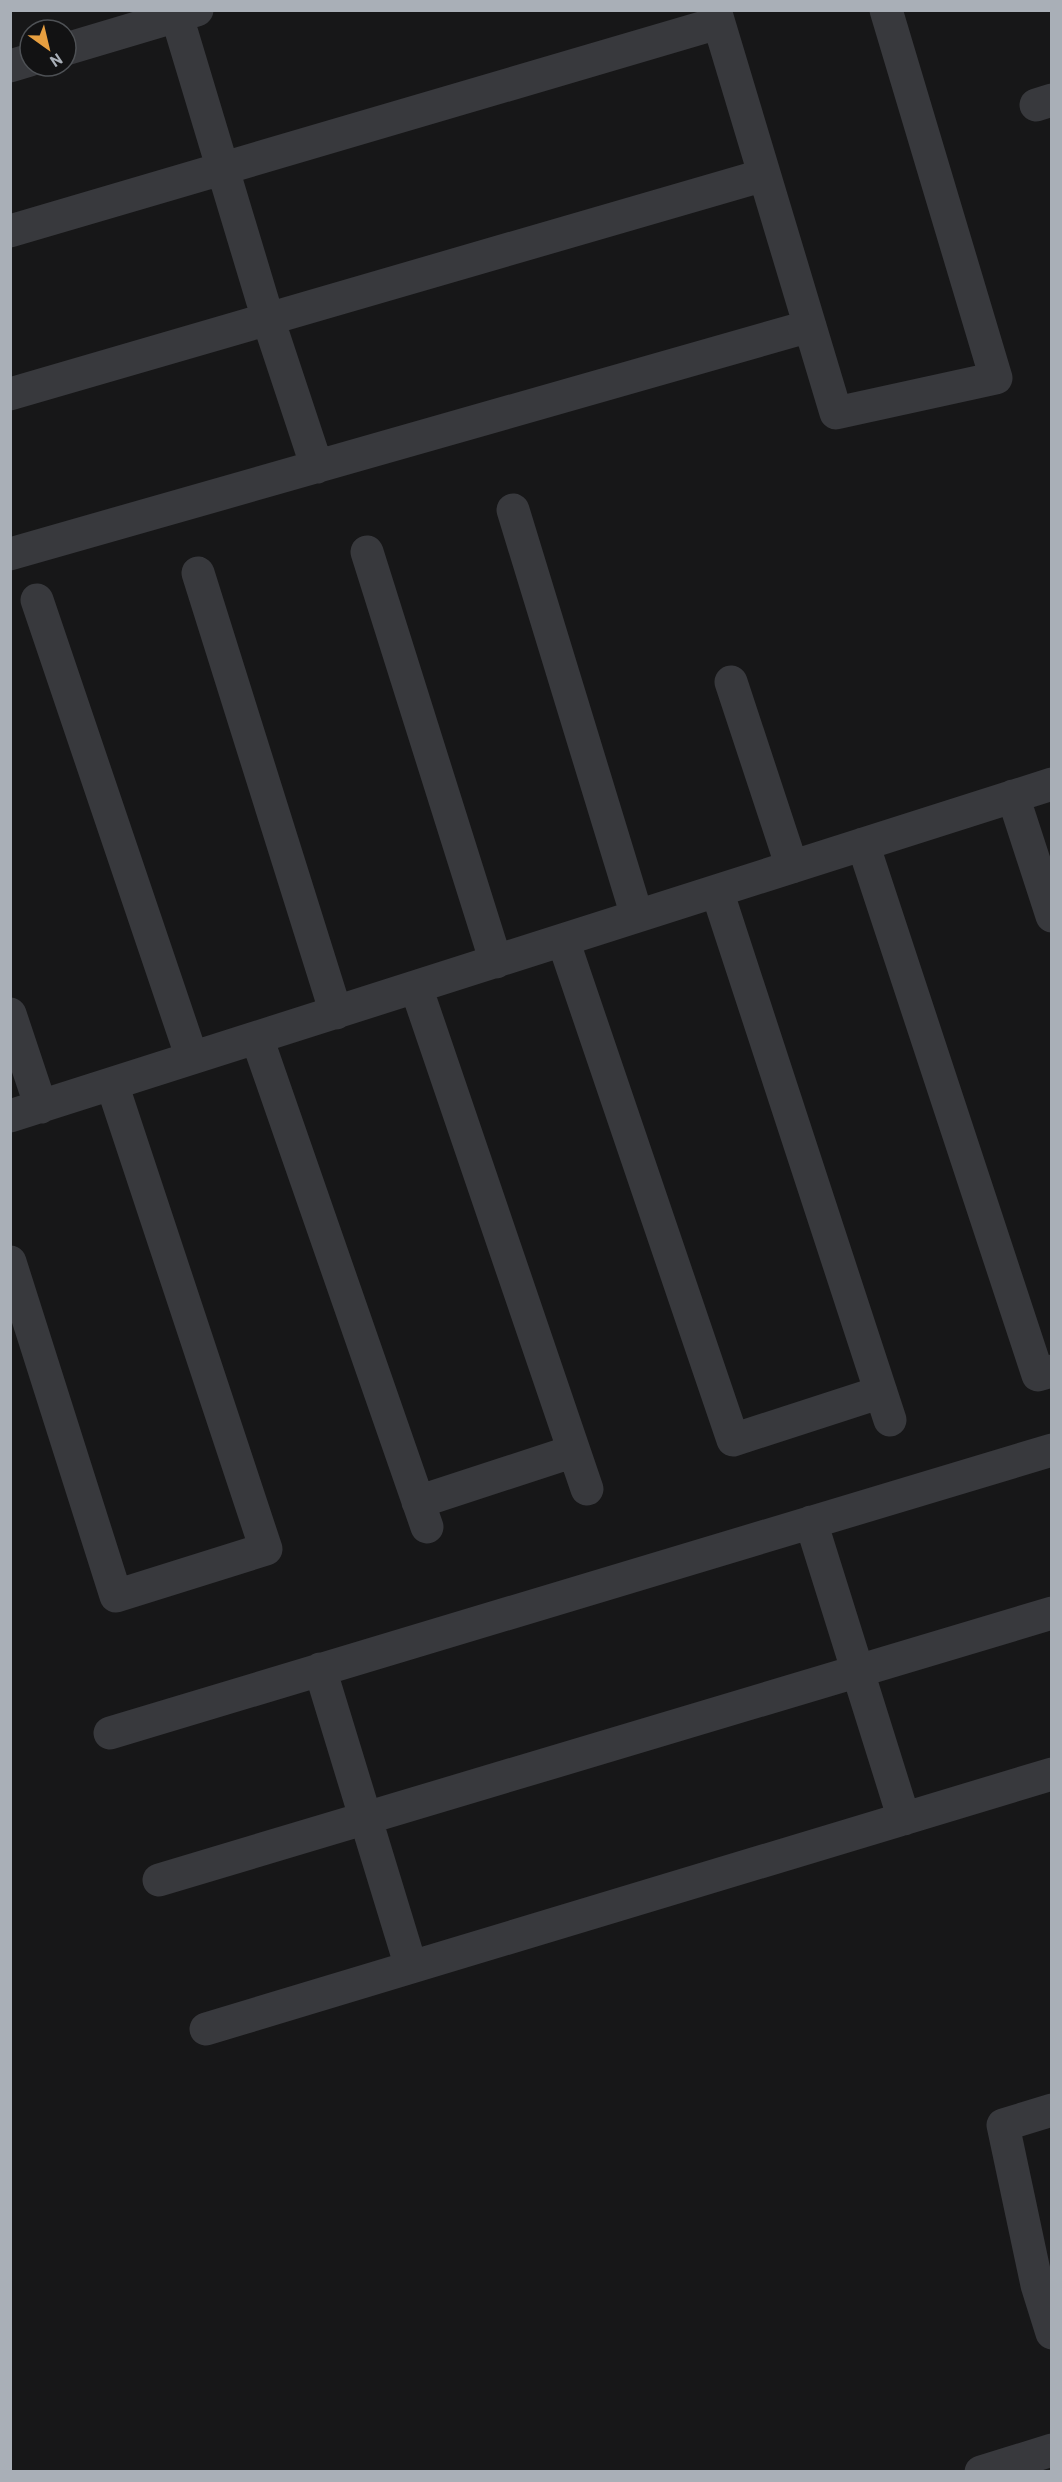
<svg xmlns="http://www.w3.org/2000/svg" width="1062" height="2482" font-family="Barlow,sans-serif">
<rect width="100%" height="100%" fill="#171718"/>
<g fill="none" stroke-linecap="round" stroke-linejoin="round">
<path stroke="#38393d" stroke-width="33" d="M 175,10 L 268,319 L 317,467
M 715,10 L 836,413 L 996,378 L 886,10
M 66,49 L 197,10
M 10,66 L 30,60
M 1036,105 L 1052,100
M 10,231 L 718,23
M 10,394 L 764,175
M 513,510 L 637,916
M 367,552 L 496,962
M 10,554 L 810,326
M 198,573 L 336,1013
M 37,600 L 192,1058
M 731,682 L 792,867
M 1013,796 L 1052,916
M 863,844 L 1038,1375 L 1052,1371
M 717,891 L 890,1420
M 563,940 L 733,1440 L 881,1392
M 416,987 L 587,1489
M 10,1014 L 41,1107
M 257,1038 L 427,1527
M 10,1116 L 1052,784
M 10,1262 L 116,1596 L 266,1549 L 112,1084
M 418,1502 L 574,1451
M 811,1522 L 904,1819
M 320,1669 L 411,1967
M 110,1733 L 1052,1450
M 159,1880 L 1052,1613
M 206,2029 L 1052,1774
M 1052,2110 L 1003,2125 L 1037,2285 L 1052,2333
M 981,2472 L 1052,2450"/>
</g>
<rect width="1062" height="2482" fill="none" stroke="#a9afb7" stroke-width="24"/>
<g transform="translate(48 48) rotate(146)"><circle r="28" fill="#121213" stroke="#4e5155" stroke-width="1.5"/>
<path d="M0-4.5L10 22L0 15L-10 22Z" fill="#e79f40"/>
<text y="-9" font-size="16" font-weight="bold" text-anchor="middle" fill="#a9afb7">N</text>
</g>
</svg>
